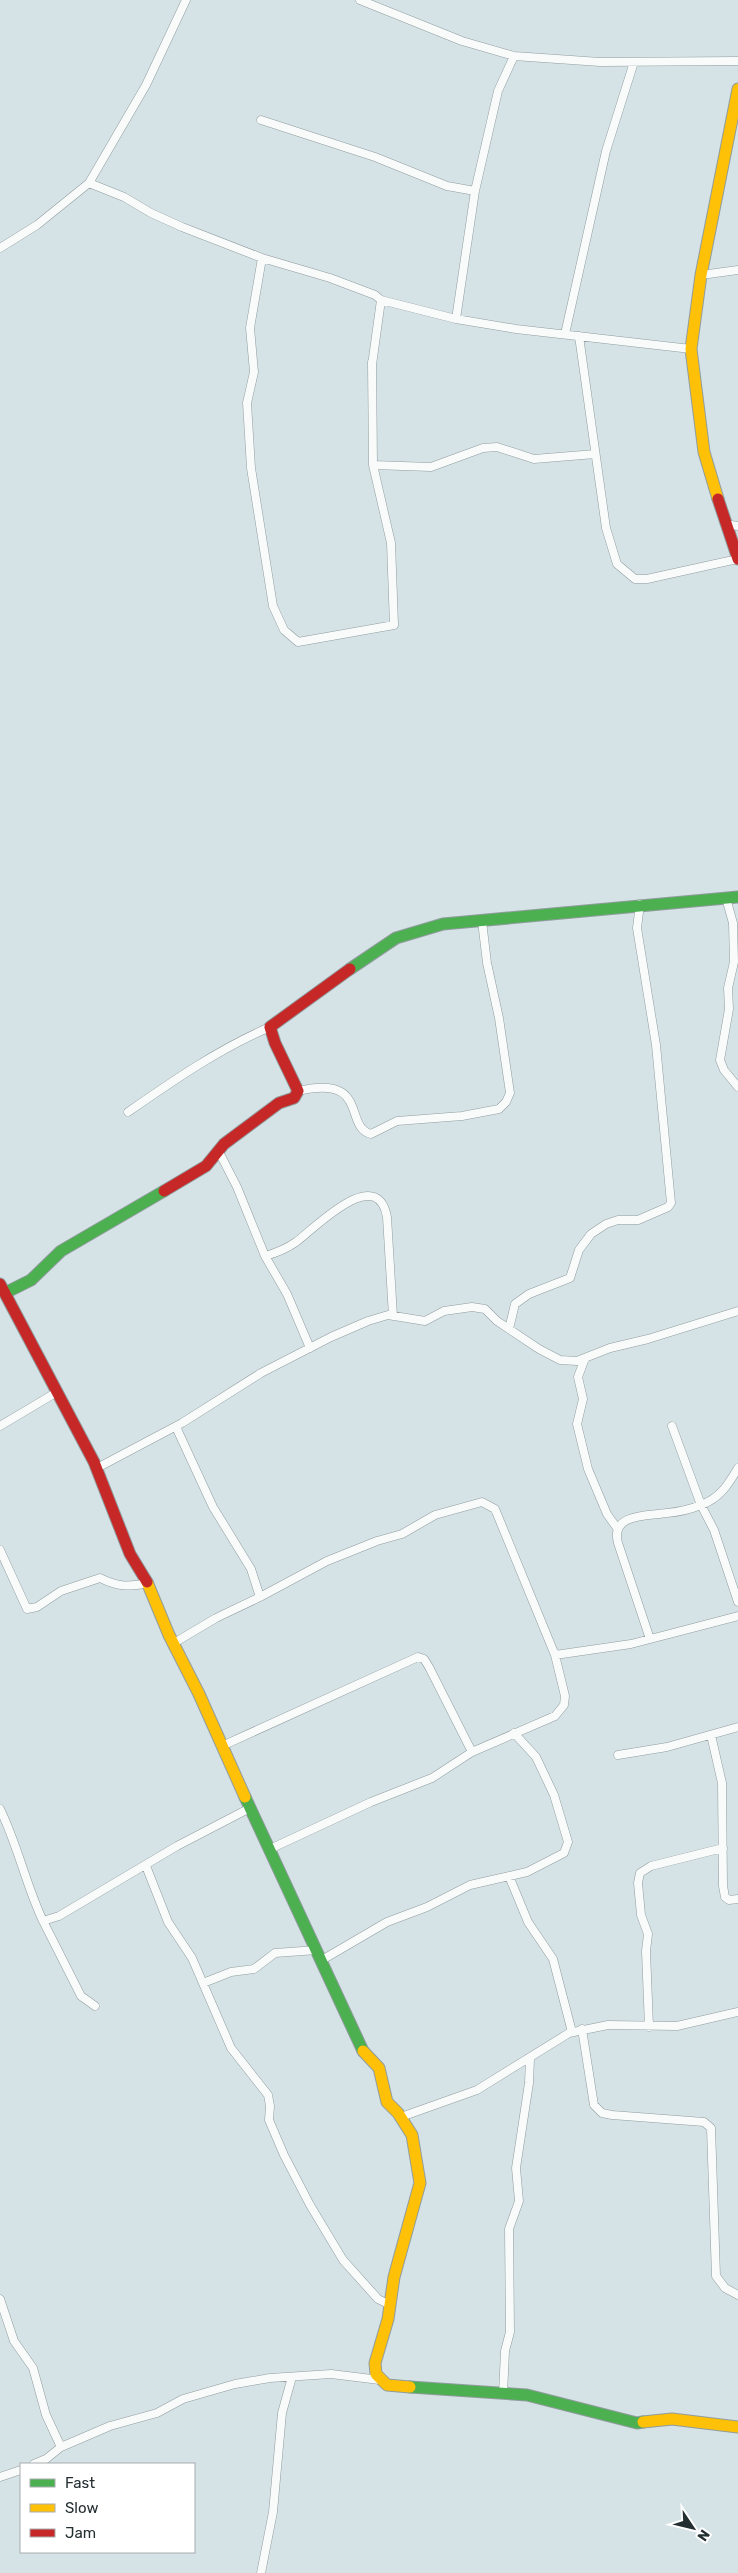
<svg xmlns="http://www.w3.org/2000/svg" width="738" height="2573" font-family="Rubik,sans-serif">
<rect width="100%" height="100%" fill="#d5e3e6"/>
<g fill="none" stroke-linecap="round" stroke-linejoin="round">
<g stroke="#919c9e" stroke-width="9">
<path id="street" d="M 360,0 L 462,41 L 514,56 L 600,62 L 738,61
M 261,120 L 375,157 L 447,186 L 475,191
M 89,183 L 124,197 L 151,213 L 182,227 L 262,258 L 330,278 L 375,295 L 381,300 L 456,319 L 516,329 L 691,349
M 0,248 L 37,225 L 89,183 L 146,85 L 186,0
M 262,258 L 250,328 L 254,372 L 247,403 L 251,468 L 273,606 L 284,630 L 298,642 L 394,625 L 391,543 L 373,465 L 372,362
M 701,275 L 738,270
M 456,319 L 475,191 L 498,91 L 514,56
M 565,334 L 606,151 L 634,62
M 579,336 L 606,528 L 617,564 L 635,579 L 647,579 L 738,559
M 372,365 L 381,300
M 373,462 L 373,465 L 431,467 L 483,448 L 497,447 L 534,459 L 595,454
M 725,524 L 738,526
M 726,898 L 733,923 L 734,962 L 728,988 L 729,1009 L 720,1060 L 724,1070 L 738,1087
M 298,1091 C 370,1074 343,1127 371,1134 L 397,1121 L 462,1116 L 499,1109 L 506,1102 L 510,1093 L 499,1018 L 487,963 L 482,921
M 128,1112 C 174,1080 219,1049 270,1027
M 218,1150 L 237,1187 L 265,1256 L 287,1294 L 310,1348
M 265,1256 C 276,1253 286,1249 296,1242 C 315,1228 377,1163 387,1217 L 393,1316
M 509,1329 L 515,1304 L 529,1294 L 570,1278 L 579,1250 L 591,1234 L 606,1224 L 618,1220 L 638,1220 L 668,1207 L 671,1203 L 656,1045 L 637,928 L 640,904
M 585,1358 L 578,1377 L 583,1399 L 577,1424 L 588,1469 L 607,1514 L 617,1528
M 0,1426 L 57,1392
M 672,1426 L 701,1505 L 714,1530 L 738,1602
M 176,1427 L 213,1507 L 251,1569 L 260,1597
M 97,1468 L 182,1423 L 261,1373 L 331,1337 L 368,1321 L 388,1315 L 425,1321 L 444,1311 L 472,1307 L 485,1309 L 497,1321 L 539,1349 L 560,1360 L 577,1361 L 610,1348 L 648,1339 L 738,1311
M 0,1550 L 27,1609 L 37,1607 L 61,1591 L 100,1578 C 118,1587 129,1587 148,1583
M 650,1639 L 618,1543 C 610,1513 648,1516 667,1513 C 678,1512 691,1509 701,1505 C 720,1498 728,1485 738,1468
M 174,1643 L 216,1618 L 260,1597 L 327,1561 L 377,1541 L 402,1534 L 435,1515 L 482,1502 L 495,1509 L 555,1655 L 565,1696 L 564,1705 L 555,1716 L 472,1752
M 555,1655 L 631,1644 L 738,1616
M 711,1735 L 722,1783 L 723,1886 L 725,1897 L 729,1900 L 738,1899
M 222,1746 L 418,1657 L 424,1659 L 429,1667 L 472,1752 L 432,1778 L 371,1802 L 270,1849
M 618,1755 L 667,1747 L 738,1727
M 0,1809 C 18,1846 26,1885 43,1921 L 59,1916 L 177,1846 L 250,1808
M 146,1866 L 168,1922 L 192,1958 L 231,2048 L 268,2095 L 270,2106 L 269,2120 L 284,2155 L 310,2205 L 343,2260 L 378,2299 L 390,2305
M 509,1876 L 528,1922 L 553,1959 L 572,2032
M 43,1921 L 81,1996 L 95,2006
M 322,1960 L 387,1922 L 427,1907 L 470,1885 L 527,1872 L 564,1853 L 568,1842 L 554,1795 L 536,1757 L 514,1733
M 203,1983 L 231,1972 L 254,1969 L 275,1953 L 317,1950
M 649,2027 L 646,1951 L 648,1934 L 641,1915 L 638,1883 L 640,1873 L 651,1866 L 723,1848
M 582,2029 L 594,2105 L 602,2113 L 612,2115 L 704,2122 L 711,2128 L 716,2276 L 725,2288 L 738,2295
M 401,2117 L 477,2090 L 569,2033 L 608,2025 L 677,2026 L 738,2012
M 0,2299 L 14,2341 L 33,2368 L 46,2415 L 61,2447
M 503,2394 L 505,2351 L 510,2332 L 509,2229 L 519,2201 L 516,2168 L 529,2083 L 530,2059
M 34,2464 L 46,2459 L 61,2447 L 110,2426 L 157,2413 L 183,2399 L 235,2384 L 270,2378 L 331,2374 L 380,2380
M 0,2477 L 21,2470
M 261,2573 L 273,2512 L 282,2413 L 292,2377"/>
</g>
<g stroke="#919c9e" stroke-width="13">
<path id="fast" d="M 350,969 L 396,938 L 443,924 L 738,897
M 5,1293 L 31,1280 L 61,1251 L 164,1191
M 245,1797 L 363,2051
M 410,2387 L 527,2395 L 637,2423 L 643,2422"/>
</g>
<g stroke="#919c9e" stroke-width="13">
<path id="slow" d="M 718,499 L 704,452 L 691,349 L 701,275 L 738,89
M 147,1582 L 169,1635 L 199,1694 L 245,1797
M 363,2051 L 379,2068 L 387,2102 L 398,2113 L 412,2135 L 420,2183 L 394,2277 L 388,2319 L 375,2363 L 376,2374 L 387,2385 L 410,2387
M 643,2422 L 672,2419 L 738,2427"/>
</g>
<g stroke="#919c9e" stroke-width="13">
<path id="jam" d="M 718,499 L 738,559
M 164,1191 L 206,1166 L 224,1144 L 279,1103 L 294,1098 L 298,1091 L 275,1043 L 270,1027 L 350,969
M 0,1284 L 94,1462 L 130,1554 L 147,1582"/>
</g>
<use href="#street" stroke="#f9fbfb" stroke-width="8"/>
<use href="#fast" stroke="#4caf50" stroke-width="11"/>
<use href="#slow" stroke="#ffc107" stroke-width="11"/>
<use href="#jam" stroke="#c62828" stroke-width="11"/>
</g>
<rect x="20" y="2463" width="175" height="90" fill="#ffffff" stroke="#a7acad"/>
<rect x="30" y="2479" width="25" height="8" fill="#4caf50" stroke="#a7acad"/>
<text x="65" y="2488" font-size="15" fill="#242f31">Fast</text>
<rect x="30" y="2504" width="25" height="8" fill="#ffc107" stroke="#a7acad"/>
<text x="65" y="2513" font-size="15" fill="#242f31">Slow</text>
<rect x="30" y="2529" width="25" height="8" fill="#c62828" stroke="#a7acad"/>
<text x="65" y="2538" font-size="15" fill="#242f31">Jam</text>
<g transform="translate(693 2528) rotate(125)" stroke="#ffffff" stroke-width="4" paint-order="stroke">
<path d="M0-4L9 19L0 12L-9 19Z" fill="#242f31"/>
<text y="-8" font-size="14" font-weight="bold" text-anchor="middle" fill="#242f31">N</text>
</g>
</svg>
